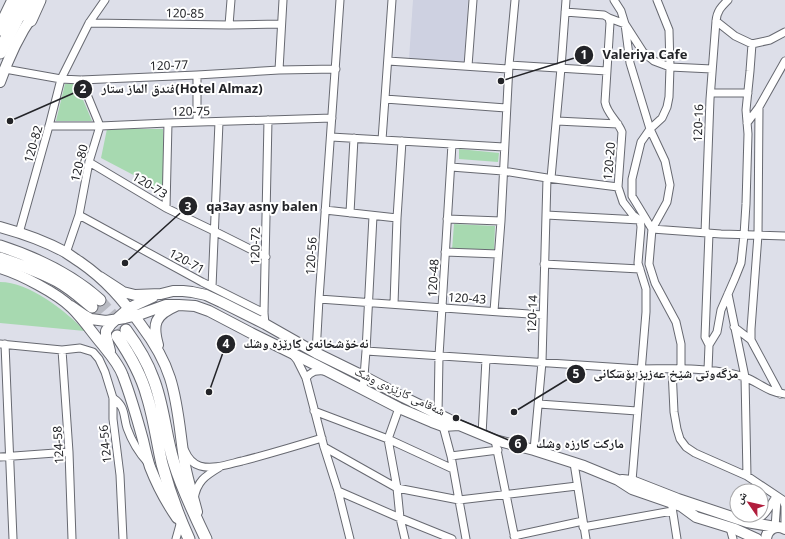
<svg xmlns="http://www.w3.org/2000/svg" width="785" height="539" font-family="'Noto Sans','Noto Naskh Arabic',sans-serif">
<rect width="100%" height="100%" fill="#dddfe9"/>
<path fill="#ced1e1" d="M 413,0 L 468,0 L 464,62 L 409,59 Z"/>
<path fill="#a7d9b0" d="M 76,83 L 92,121 L 56,121 L 65,84 Z
M 107,129 L 163,129 L 164,191 L 101,158 Z
M 459,149 L 499,153 L 498,162 L 459,159 Z
M 454,224 L 495,226 L 494,253 L 452,250 Z
M 0,282 C 29,282 66,311 85,331 L 0,323 Z"/>
<g fill="none" stroke-linecap="round" stroke-linejoin="round">
<path stroke="#b8bac2" stroke-width="11" stroke-dasharray="11 5.5" stroke-linecap="butt" d="M 100,300 L 126,330
M 92,307 L 117,336"/>
<g stroke="#676971" stroke-width="9">
<path id="street" d="M 614,0 L 621,11 L 625,24 L 630,63 L 650,129 L 665,161 L 670,185 L 667,202 L 652,229 L 649,264 L 655,283 L 676,322 L 681,344 L 681,369
M 565,12 L 604,15 L 609,18 L 610,23 L 605,102 C 607,114 618,121 622,132 L 618,187 L 623,202 L 633,215 L 640,220 L 641,227 L 638,263 L 646,289 L 646,312 L 632,481
M 609,18 L 625,24 L 643,52 L 654,61 L 670,67 L 712,69
M 716,21 L 735,36 L 752,44 L 770,40 L 785,32
M 89,23 L 229,25 L 281,24
M 229,25 L 231,0
M 388,61 L 508,69
M 509,65 L 607,71
M 468,66 L 473,0
M 5,69 L 61,79 L 81,80 L 197,75 L 279,70 L 336,69
M 279,70 L 283,0
M 197,75 L 197,122
M 711,93 L 748,93
M 385,99 L 506,108
M 759,107 L 758,235 L 751,329 L 751,340 L 780,394
M 557,121 L 618,124
M 747,123 L 759,107 L 785,61
M 49,126 L 100,126 L 168,123 L 332,118
M 331,137 L 504,147
M 382,140 L 392,0
M 452,144 L 439,356 L 438,414 L 443,426 L 451,456 L 466,539
M 89,162 L 166,208 L 214,231 L 266,257
M 451,167 L 503,171 L 547,178 L 618,187
M 551,178 L 561,68 L 566,0
M 166,208 L 168,123
M 325,210 L 397,218
M 350,213 L 354,138
M 79,215 L 202,282 L 264,313
M 546,215 L 640,220
M 447,219 L 501,221
M 652,229 L 632,196 L 632,179 L 641,142 L 650,129 L 662,118 L 667,107 L 669,97 L 670,67 L 669,30 L 657,0
M 652,229 L 721,234 L 785,236
M 19,233 L 49,126 L 61,79 L 89,23 L 105,0
M 705,233 L 710,99 L 716,21 C 717,11 721,7 728,0
M 709,233 L 705,337 L 709,345
M 445,252 L 498,254
M 66,253 L 79,215 L 89,162 L 100,126 L 81,80
M 544,264 L 640,269
M 212,287 L 219,122
M 728,294 L 745,377 L 747,476
M 319,299 L 543,315
M 394,304 L 397,218 L 402,141
M 494,311 L 501,221 L 509,65 L 515,0
M 265,324 L 264,313 L 268,120
M 734,327 L 751,340
M 0,344 L 62,350 L 80,348 L 93,352 L 99,359 L 105,372 L 113,398 L 113,419 L 120,475 L 123,539
M 5,344 L 13,539
M 62,350 L 69,452 L 72,539
M 366,351 L 640,369 C 671,369 703,367 733,374 C 737,375 741,376 745,377 C 759,383 770,393 785,394
M 316,353 L 319,299 L 340,0
M 293,355 L 297,360 L 306,378 L 324,447 L 338,491 L 350,539
M 672,369 L 674,412 L 677,429 L 680,439 L 686,447 L 695,453 L 747,476 L 783,500 L 785,506 L 785,528
M 708,370 L 709,345 L 717,332 L 721,310 L 735,278 L 741,263 L 744,235 L 746,204 L 748,134 L 746,110 L 750,71 L 752,44
M 306,378 C 311,371 317,370 325,371
M 363,389 L 366,351 L 373,216
M 113,398 C 126,407 123,415 127,428 C 132,442 138,452 148,463
M 539,404 L 637,411
M 399,408 L 388,439 L 397,488 L 400,518 L 405,539
M 314,411 L 388,439 L 453,469
M 482,435 L 486,359
M 495,440 L 515,539
M 324,447 L 397,488 L 459,500 L 577,486
M 534,450 L 542,362 L 547,178
M 185,451 C 188,458 193,464 200,466 C 213,470 229,464 242,461 C 269,454 296,446 322,438
M 451,456 L 498,450
M 0,457 L 69,452
M 574,463 L 586,539
M 338,491 L 400,518 L 452,539
M 194,499 C 197,481 205,476 220,467
M 672,507 L 677,539
M 747,522 C 752,520 758,519 762,516 C 768,512 771,503 776,497
M 583,527 L 672,511
M 775,527 L 777,500 L 775,496
M 730,528 L 733,539
M 514,536 L 583,521
M 176,539 L 181,521"/>
</g>
<g stroke="#676971" stroke-width="12">
<path id="secondary" d="M 0,82 C 8,59 19,35 33,15
M 0,227 C 22,233 45,241 65,252 C 70,255 75,259 80,262 C 106,280 123,300 141,325 C 153,341 164,359 170,378 C 179,406 180,436 185,465 C 188,481 193,496 197,512
M 0,268 C 20,274 57,293 72,308 C 83,319 91,331 101,343 C 109,353 119,364 123,376 C 131,397 137,418 143,440 C 145,449 147,458 150,467 C 157,485 166,502 177,518
M 100,277 L 123,292 L 135,295 L 161,294 L 173,291 L 183,291 L 192,292 L 206,295 L 221,302 L 265,324 L 316,353 L 365,377 L 403,397 L 448,419 L 459,425 L 495,440 L 534,450 L 584,466 L 618,480 L 632,489 L 681,506 L 696,517 L 735,529 L 757,539
M 71,306 L 84,315 L 91,319 L 106,321 L 125,318 L 141,314 L 166,305 L 179,305 L 195,306 L 209,311 L 251,333 L 312,363 L 399,408 L 432,422 L 443,426 L 459,425
M 158,345 C 152,324 155,315 176,306
M 110,351 L 106,335 L 106,331 L 111,324 L 129,308 L 153,297
M 622,480 L 632,481 L 678,499 L 747,522 L 775,527
M 766,539 C 767,529 776,524 785,529"/>
</g>
<g stroke="#676971" stroke-width="13">
<path id="primary" d="M 0,246 C 37,258 71,274 100,300
M 0,258 C 20,265 39,271 57,281 C 70,288 81,298 92,307
M 126,330 C 137,345 147,361 153,378 C 164,405 165,435 174,463 C 182,489 194,514 206,539
M 117,336 C 130,355 141,374 147,396 C 154,418 157,442 162,464 C 169,490 178,515 189,539"/>
</g>
<g stroke="#676971" stroke-width="15">
<path id="highway" d="M 30,20 L 39,0
M 0,29 L 14,0
M 0,52 L 26,0"/>
</g>
<use href="#street" stroke="#fff" stroke-width="7"/>
<use href="#secondary" stroke="#fff" stroke-width="10"/>
<use href="#primary" stroke="#fff" stroke-width="11"/>
<use href="#highway" stroke="#fff" stroke-width="13"/>
</g>
<g text-anchor="middle" dominant-baseline="central" stroke-width="4" stroke-linejoin="round" paint-order="stroke">
<g font-size="12" fill="#232428" stroke="#fff">
<text transform="translate(185 13) rotate(1)">120-85</text>
<text transform="translate(169 65) rotate(-2)">120-77</text>
<text transform="translate(191 111) rotate(-1)">120-75</text>
<text transform="translate(698 123) rotate(-88)">120-16</text>
<text transform="translate(33 144) rotate(-74)">120-82</text>
<text transform="translate(609 161) rotate(-85)">120-20</text>
<text transform="translate(79 163) rotate(-76)">120-80</text>
<text transform="translate(150 185) rotate(31)">120-73</text>
<text transform="translate(255 246) rotate(-89)">120-72</text>
<text transform="translate(311 256) rotate(-86)">120-56</text>
<text transform="translate(187 261) rotate(29)">120-71</text>
<text transform="translate(433 278) rotate(-87)">120-48</text>
<text transform="translate(467 298) rotate(4)">120-43</text>
<text transform="translate(532 314) rotate(-88)">120-14</text>
<text transform="translate(400 391) rotate(25)">شەقامی کارێزەی وشک</text>
<text transform="translate(105 444) rotate(-96)">124-56</text>
<text transform="translate(58 445) rotate(-93)">124-58</text>
</g>
</g>
<path fill="none" stroke="#232428" stroke-width="1.5" d="M501 81L584 55M10 121L83 89M125 263L188 206M209 392L226 344M514 412L576 374M456 418L518 444"/>
<g fill="#232428" stroke="#fff" stroke-width="1.5">
<circle cx="501" cy="81" r="4"/>
<circle cx="10" cy="121" r="4"/>
<circle cx="125" cy="263" r="4"/>
<circle cx="209" cy="392" r="4"/>
<circle cx="514" cy="412" r="4"/>
<circle cx="456" cy="418" r="4"/>
<circle cx="584" cy="55" r="10"/>
<circle cx="83" cy="89" r="10"/>
<circle cx="188" cy="206" r="10"/>
<circle cx="226" cy="344" r="10"/>
<circle cx="576" cy="374" r="10"/>
<circle cx="518" cy="444" r="10"/>
</g>
<g font-size="12" text-anchor="middle" font-weight="bold" fill="#fff">
<text x="584" y="59">1</text>
<text x="83" y="93">2</text>
<text x="188" y="211">3</text>
<text x="226" y="348">4</text>
<text x="576" y="378">5</text>
<text x="518" y="448">6</text>
</g>
<g font-size="13" text-anchor="middle" font-weight="bold" fill="#232428" stroke="#fff" stroke-width="4" stroke-linejoin="round" paint-order="stroke">
<text x="645" y="59">Valeriya Cafe</text>
<text x="182" y="93">فندق الماز ستار(Hotel Almaz)</text>
<text x="262" y="211">qa3ay asny balen</text>
<text x="306" y="348">نەخۆشخانەی کارێزە وشك</text>
<text x="666" y="378">مزگەوتی شێخ عەزیز بۆسکانی</text>
<text x="580" y="448">ماركت كارزه وشك</text>
</g>
<g transform="translate(749 503) rotate(304)"><circle r="19" fill="#ffffff" stroke="#a7a7a9"/>
<path d="M0-3L7 15L0 10L-7 15Z" fill="#b11e3d"/>
<text y="-6" font-size="11" font-weight="bold" text-anchor="middle" fill="#232428">ش</text>
</g>
</svg>
